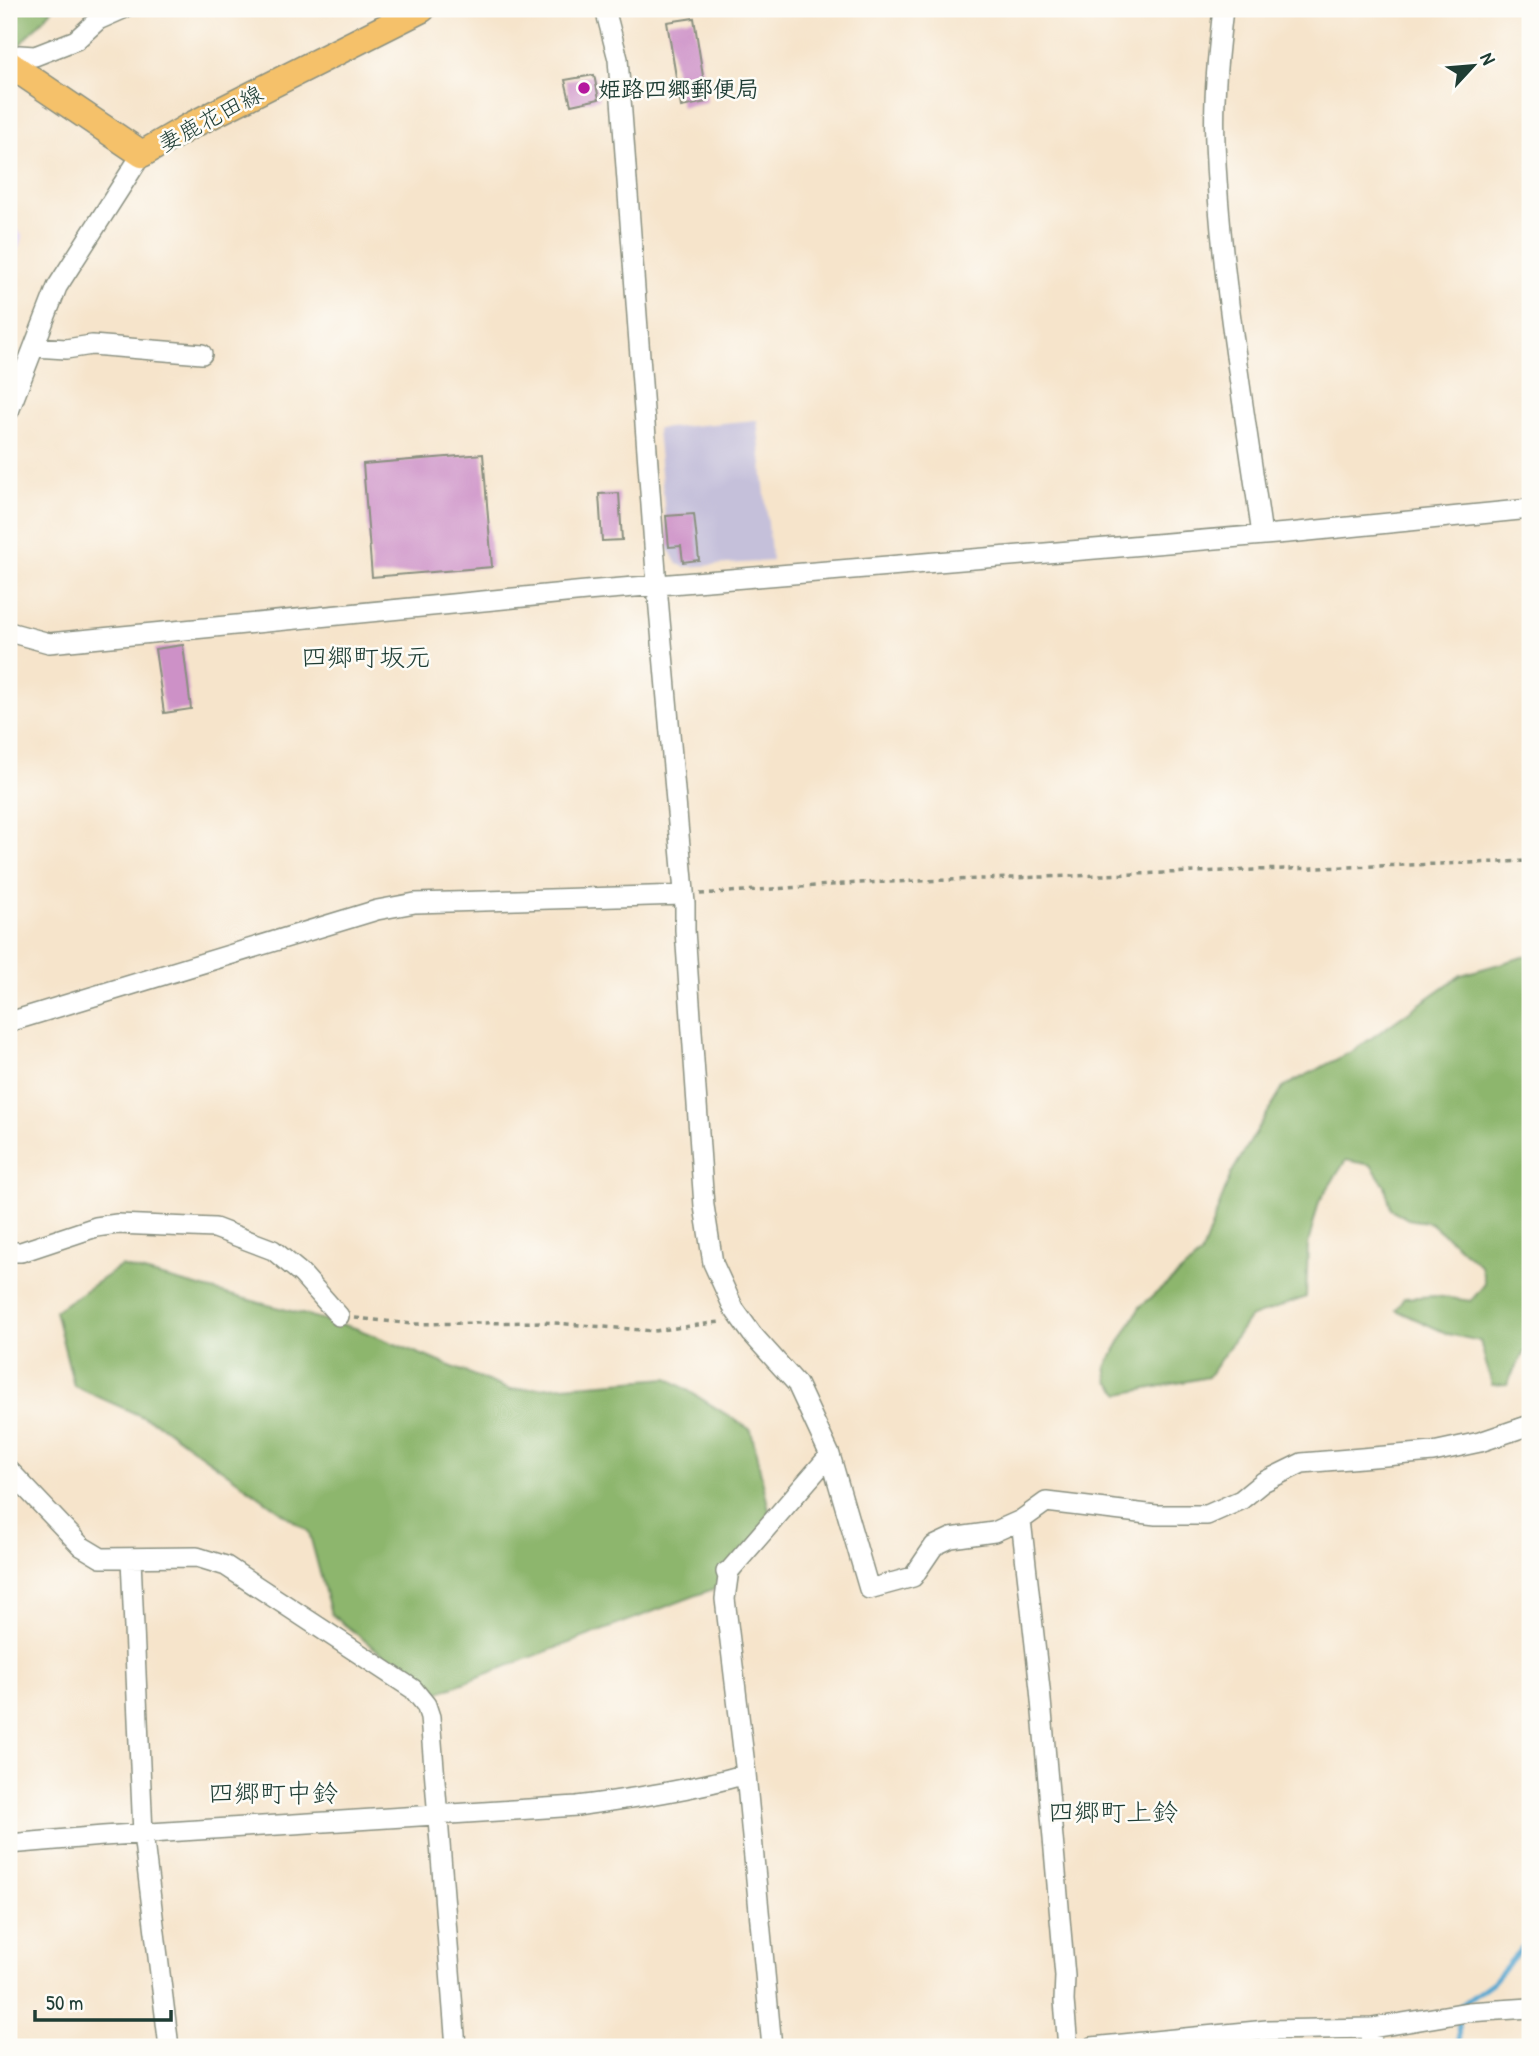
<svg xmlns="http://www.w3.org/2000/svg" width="1539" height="2056" font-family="'Patrick Hand','Klee One',sans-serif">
<rect width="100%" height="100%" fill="#fdfcf7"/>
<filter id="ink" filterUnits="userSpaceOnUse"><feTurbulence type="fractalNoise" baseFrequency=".0143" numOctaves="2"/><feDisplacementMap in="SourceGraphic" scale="14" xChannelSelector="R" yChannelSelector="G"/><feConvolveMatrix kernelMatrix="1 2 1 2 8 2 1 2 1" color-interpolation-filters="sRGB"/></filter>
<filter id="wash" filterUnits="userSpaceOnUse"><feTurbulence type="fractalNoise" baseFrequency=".00686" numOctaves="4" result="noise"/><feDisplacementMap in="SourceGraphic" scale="28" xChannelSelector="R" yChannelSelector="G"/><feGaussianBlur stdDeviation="1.57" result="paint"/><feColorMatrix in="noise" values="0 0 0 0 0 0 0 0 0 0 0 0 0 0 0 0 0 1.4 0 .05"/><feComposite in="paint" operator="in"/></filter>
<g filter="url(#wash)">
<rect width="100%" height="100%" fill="#f6e4cb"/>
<path fill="#e2d4f3" d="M 9,216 L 23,237 L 9,273 Z"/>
<path fill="#c5c0da" d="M 757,420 L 772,561 L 685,567 L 677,564 L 668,548 L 657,429 Z"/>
<path fill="#8db66d" stroke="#567a50" stroke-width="2" d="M 9,9 L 53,9 L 12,53 L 9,50 Z
M 1530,955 L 1530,1352 L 1524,1352 L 1507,1384 L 1492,1385 L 1480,1341 L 1448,1334 L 1396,1310 L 1404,1298 L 1435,1296 L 1471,1301 L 1485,1284 L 1481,1266 L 1431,1223 L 1408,1219 L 1391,1209 L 1385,1186 L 1371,1165 L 1346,1160 L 1319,1202 L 1308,1244 L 1306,1297 L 1249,1318 L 1208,1377 L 1121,1394 L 1109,1382 L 1106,1367 L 1140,1307 L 1201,1255 L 1231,1174 L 1283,1087 L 1353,1051 L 1461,975 Z
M 121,1266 L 355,1328 L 510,1390 L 668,1378 L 751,1430 L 770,1514 L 732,1582 L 433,1694 L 331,1614 L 309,1532 L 159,1424 L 74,1386 L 55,1311 Z"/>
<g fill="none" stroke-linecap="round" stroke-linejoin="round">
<path stroke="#56a7d0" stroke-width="5" d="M 1460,2006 L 1493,1982 L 1522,1948 L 1530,1945
M 1458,2019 L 1459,2047"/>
</g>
<g id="blocks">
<path fill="#cd91c7" d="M 694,18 L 707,102 L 681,107 L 667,22 Z
M 594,75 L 599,99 L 571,105 L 565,80 Z
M 483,454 L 492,567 L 372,577 L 363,464 Z
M 619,493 L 622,540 L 602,541 L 599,494 Z
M 694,514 L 699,560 L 683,562 L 681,546 L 669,547 L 666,516 Z
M 183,645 L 191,709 L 164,713 L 155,649 Z"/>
</g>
</g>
<g filter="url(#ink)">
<use href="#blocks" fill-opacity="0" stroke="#8a9080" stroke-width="2"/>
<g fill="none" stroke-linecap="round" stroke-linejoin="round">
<g stroke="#8a9080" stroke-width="22">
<path id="minor" d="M 605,9 L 618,59 L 657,586 L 685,903 L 685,930 L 704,1206 L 713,1263 L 734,1309 L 752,1334 L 797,1384 L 830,1455 L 869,1589 L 913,1577 L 934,1546 L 951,1538 L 994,1532 L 1021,1520 L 1046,1502 L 1156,1515 L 1207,1515 L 1241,1500 L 1263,1482 L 1302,1463 L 1433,1452 L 1480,1442 L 1530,1425
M 1223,9 C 1218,53 1213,98 1215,142 C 1220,274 1244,405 1262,535
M 15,68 L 19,55 L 35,56 L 76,40 L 98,20 L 123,9
M 34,347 L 66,349 L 92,345 L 202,354
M 9,411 L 57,287 L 142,154
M 9,632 L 49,643 L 586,591 L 1288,533 L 1530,509
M 9,1022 L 377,910 L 415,903 L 683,895
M 9,1252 L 21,1252 L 96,1227 L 117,1224 L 215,1228 L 273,1250 L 302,1274 L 339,1316
M 9,1470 L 81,1546 L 101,1558 L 197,1557 L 226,1566 L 413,1689 L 426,1705 L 430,1717 L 456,2047
M 1021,1520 L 1040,1689 L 1065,1976 L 1064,2001 L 1068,2047
M 131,1559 L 143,1834 L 169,2047
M 9,1844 L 103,1836 L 577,1806 C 634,1798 691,1790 746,1774
M 772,2047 L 746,1774 L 725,1599 L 728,1577 L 726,1572 L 730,1570 L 830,1455
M 1092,2047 L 1267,2030 L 1372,2028 L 1468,2012 L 1530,2008
M 1371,2047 L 1372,2028"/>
</g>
<g stroke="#8a9080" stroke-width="29">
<path id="major" d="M 9,64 L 142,154 L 192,125 L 422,9"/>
</g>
<path stroke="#8a9080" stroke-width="3.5" stroke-dasharray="5 5" stroke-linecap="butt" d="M 700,894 L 859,883 L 1530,861
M 355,1318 L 413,1324 L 543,1322 L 654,1331 L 720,1322"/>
<use href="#minor" stroke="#fff" stroke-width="19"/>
<use href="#major" stroke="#f5c16b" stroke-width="26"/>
</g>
</g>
<circle fill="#b5179e" stroke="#fdfcf7" stroke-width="2.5" cx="584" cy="88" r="7"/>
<g text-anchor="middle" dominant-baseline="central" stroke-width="5" stroke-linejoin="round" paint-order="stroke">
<g font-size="23" font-weight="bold" fill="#1f3d34" stroke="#fdfcf7" text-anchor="start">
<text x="598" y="88">姫路四郷郵便局</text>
</g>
<g font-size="23" fill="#1f3d34" stroke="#fdfcf7">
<text transform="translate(210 118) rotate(-28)">妻鹿花田線</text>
</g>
<g font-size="26" fill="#1f3d34" stroke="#fdfcf7">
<text x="366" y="656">四郷町坂元</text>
<text x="273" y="1792">四郷町中鈴</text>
<text x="1113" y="1811">四郷町上鈴</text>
</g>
</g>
<rect width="1539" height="2056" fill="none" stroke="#fdfcf7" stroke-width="35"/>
<g transform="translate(1473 66) rotate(64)" stroke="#fdfcf7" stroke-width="5" paint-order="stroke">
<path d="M0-5L12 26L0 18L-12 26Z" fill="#1f3d34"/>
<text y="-10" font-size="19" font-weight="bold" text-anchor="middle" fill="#1f3d34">N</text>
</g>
<path d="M35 2010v10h136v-10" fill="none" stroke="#1f3d34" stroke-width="3.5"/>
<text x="46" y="2010" font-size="21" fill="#1f3d34" stroke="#fdfcf7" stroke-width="5" paint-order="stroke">50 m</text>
</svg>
